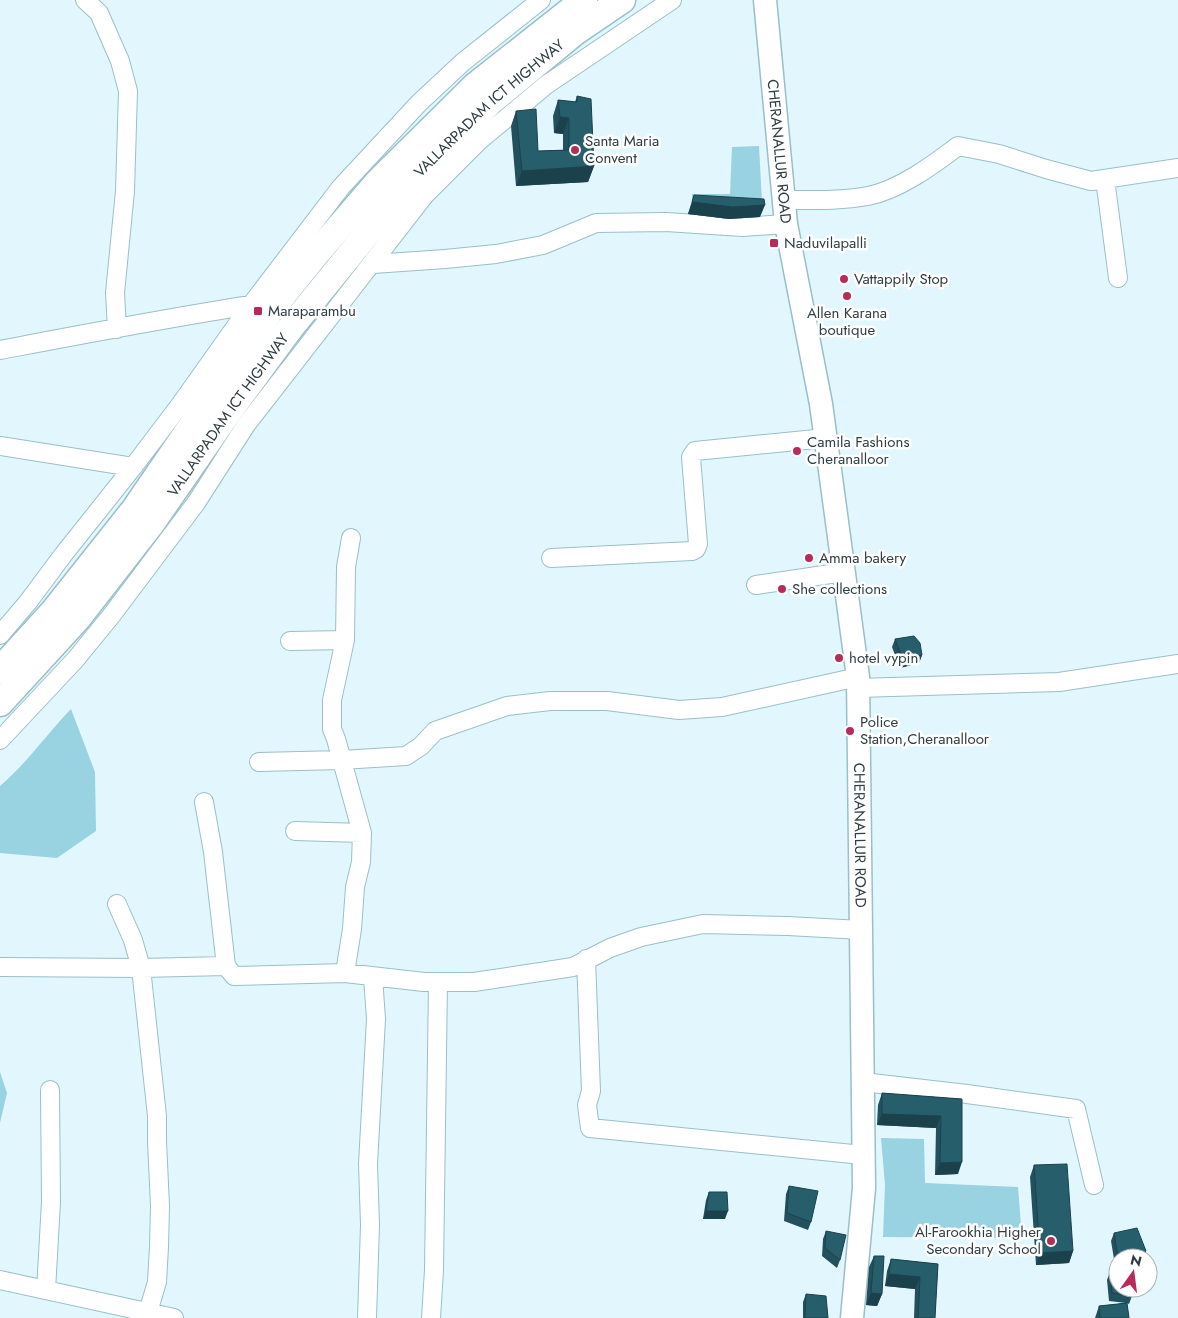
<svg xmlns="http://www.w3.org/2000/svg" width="1178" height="1318" font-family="Jost,sans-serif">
<rect width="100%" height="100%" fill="#e1f7fd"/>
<path fill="#99d2e1" d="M 759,146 L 762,202 L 692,201 L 692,194 L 730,194 L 732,147 Z
M 71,709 L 95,772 L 96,831 L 57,858 L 0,853 L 0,786 C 27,763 46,735 71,709 Z
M 0,1072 L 7,1093 L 0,1123 Z
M 881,1138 L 924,1139 L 925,1183 L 1018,1187 L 1022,1238 L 883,1237 L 885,1185 Z"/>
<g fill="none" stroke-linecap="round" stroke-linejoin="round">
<g stroke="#9abfc8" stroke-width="20">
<path id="minor" d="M 85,0 L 99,13 L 120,61 L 128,91 L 125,191 L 115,293 L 117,329
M 1105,179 L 1118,278
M 783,200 C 811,200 841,201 868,196 C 899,190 933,165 958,146 L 999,154 L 1046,169 L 1091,181 L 1178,168
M 373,264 L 445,259 L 496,254 L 543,245 L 596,223 L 666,222 L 742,227 L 786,224
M 0,350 C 84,334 167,318 251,305
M 0,446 L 133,467
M 551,558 L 692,551 L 696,549 L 698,544 L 691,457 L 695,451 L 826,438
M 756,585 L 844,572
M 0,635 L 28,602 L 63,555 L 133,467 L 180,405 L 251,305 L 341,187 L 419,103 L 463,62 L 541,0
M 290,641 L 345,640
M 858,688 L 1059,682 L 1178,664
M 0,740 L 75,660 L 111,616 L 196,503 L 246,425 L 424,196 L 480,140 L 546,85 L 672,0
M 259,762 L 342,760 L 406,756 L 421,746 L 435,731 L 507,706 L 550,701 L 607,701 L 679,710 L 722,707 L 858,677
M 204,802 L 213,852 L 226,966
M 295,831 L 362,833
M 117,904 L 133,940 L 141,968 L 157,1116 L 157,1141 L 160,1206 L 159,1247 L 157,1282 L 148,1312
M 586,959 L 591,1091 L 587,1105 L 590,1128 L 863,1155
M 0,967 L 141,968 L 226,966 L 234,976 L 345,973 L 424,982 L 474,982 L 573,967 L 610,948 L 641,937 L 703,924 L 788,926 L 861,930
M 345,973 L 352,929 L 355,887 L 361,862 L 362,833 L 336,739 L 332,729 L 332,700 L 345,640 L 346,567 L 351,538
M 863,1082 L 967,1094 L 1076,1109 L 1094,1185
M 0,1280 L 174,1318
M 46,1290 L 51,1202 L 50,1090
M 367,1318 L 370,1225 L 368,1164 L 376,1019 L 373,977
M 431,1318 L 434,1270 L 438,982"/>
</g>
<g stroke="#9abfc8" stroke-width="25">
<g id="major">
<path id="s1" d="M 765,0 L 786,224 L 821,404 L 858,677 L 864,1188 L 852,1318"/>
</g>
</g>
<g stroke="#9abfc8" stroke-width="29">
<g id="highway">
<path d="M 0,670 L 53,612 L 134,510 L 274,306 L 316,254 L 378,182 L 475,86 L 584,0"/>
<path id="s2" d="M 0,703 L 77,619 L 151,524 L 227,414 L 291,327 L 410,181 L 490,102 L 575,32 L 622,0"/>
</g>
</g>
<use href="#minor" stroke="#fff" stroke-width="18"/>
<use href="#major" stroke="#fff" stroke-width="22"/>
<use href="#highway" stroke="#fff" stroke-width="26"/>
</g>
<path fill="#22515d" d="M 577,96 L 594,166 L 588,182 L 516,186 L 511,126 L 516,111 L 538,151 L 563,150 L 563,134 L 554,133 L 553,116 L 558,100 L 575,102 Z
M 694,195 L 760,217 L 729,219 L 688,214 Z
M 895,639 L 922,655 L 919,663 L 900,668 L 892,647 Z
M 882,1093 L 962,1099 L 958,1174 L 935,1175 L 936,1128 L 877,1125 L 878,1105 Z
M 1034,1165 L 1073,1251 L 1069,1263 L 1036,1265 L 1030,1177 Z
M 789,1186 L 811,1222 L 808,1230 L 784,1221 L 786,1194 Z
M 709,1192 L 725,1219 L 703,1219 L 706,1200 Z
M 826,1231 L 840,1260 L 837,1268 L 822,1256 L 823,1239 Z
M 1114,1233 L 1146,1251 L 1144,1258 L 1118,1258 L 1118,1270 L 1116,1271 L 1111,1241 Z
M 874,1256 L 882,1294 L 877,1306 L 866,1305 L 869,1267 Z
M 891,1259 L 938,1264 L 935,1318 L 914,1318 L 915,1289 L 885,1286 L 887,1271 Z
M 1110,1272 L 1132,1296 L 1129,1304 L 1127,1303 L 1129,1318 L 1095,1318 L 1099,1306 L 1126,1303 L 1109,1301 L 1107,1280 Z
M 806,1294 L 828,1318 L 803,1318 L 803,1302 Z"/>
<path fill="#1b424c" d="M 560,117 L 569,118 L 563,134 L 554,133 Z
M 594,166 L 588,182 L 516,186 L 522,171 Z
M 692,202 L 765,205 L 760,217 L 729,219 L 688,214 Z
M 922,655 L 919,663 L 900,668 L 903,660 Z
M 882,1114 L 941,1116 L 936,1128 L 877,1125 Z
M 962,1162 L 958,1174 L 935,1175 L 940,1163 Z
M 706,1211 L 728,1211 L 725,1219 L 703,1219 Z
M 1073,1251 L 1069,1263 L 1036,1265 L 1040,1253 Z
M 1146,1251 L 1144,1258 L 1131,1258 Z
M 889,1274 L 920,1277 L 915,1289 L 885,1286 Z
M 871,1293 L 882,1294 L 877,1306 L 866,1305 Z"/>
<path fill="#275e6c" stroke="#1b424c" d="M 577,96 L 591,99 L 594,166 L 522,171 L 516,111 L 536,109 L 538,151 L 569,150 L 569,118 L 560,117 L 558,100 L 577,102 Z
M 694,195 L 764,199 L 765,205 L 733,207 L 692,202 Z
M 914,636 L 920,643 L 922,655 L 903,660 L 895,639 Z
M 882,1093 L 962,1099 L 962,1162 L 940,1163 L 941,1116 L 882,1114 Z
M 1067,1164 L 1073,1251 L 1040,1253 L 1034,1165 Z
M 789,1186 L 818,1191 L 811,1222 L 787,1213 Z
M 709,1192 L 727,1192 L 728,1211 L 706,1211 Z
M 1137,1228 L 1146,1251 L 1131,1258 L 1118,1258 L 1114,1233 Z
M 826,1231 L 846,1235 L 840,1260 L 825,1248 Z
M 874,1256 L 884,1256 L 882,1294 L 871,1293 Z
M 891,1259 L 938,1264 L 935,1318 L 918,1318 L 920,1277 L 889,1274 Z
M 1110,1272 L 1118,1273 L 1118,1288 L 1133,1288 L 1132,1296 L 1112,1293 Z
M 806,1294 L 826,1296 L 828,1318 L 805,1318 Z
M 1127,1303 L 1129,1318 L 1100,1318 L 1099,1306 Z"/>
<g fill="#b82a5a" stroke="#fff" stroke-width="2">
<circle cx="575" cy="150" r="5"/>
<rect x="769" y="238" width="10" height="10" rx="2.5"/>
<circle cx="844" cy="279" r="5"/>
<circle cx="847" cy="296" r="5"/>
<rect x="253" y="306" width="10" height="10" rx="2.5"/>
<circle cx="797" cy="451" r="5"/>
<circle cx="809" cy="558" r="5"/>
<circle cx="782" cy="589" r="5"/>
<circle cx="839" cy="658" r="5"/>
<circle cx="850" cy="731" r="5"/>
<circle cx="1051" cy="1241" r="5"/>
</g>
<g text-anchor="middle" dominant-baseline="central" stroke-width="5" stroke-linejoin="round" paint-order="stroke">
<g font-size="15" fill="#2f3e42" stroke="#fff">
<text stroke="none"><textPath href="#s2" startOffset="772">VALLARPADAM ICT HIGHWAY</textPath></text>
<text stroke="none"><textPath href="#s1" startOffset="152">CHERANALLUR ROAD</textPath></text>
<text stroke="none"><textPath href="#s2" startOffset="368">VALLARPADAM ICT HIGHWAY</textPath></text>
<text stroke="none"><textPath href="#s1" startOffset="842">CHERANALLUR ROAD</textPath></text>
</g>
<g font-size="15" fill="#2f3e42" stroke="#fff" text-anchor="start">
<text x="585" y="141">Santa Maria<tspan x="585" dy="17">Convent</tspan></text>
<text x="784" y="243">Naduvilapalli</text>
<text x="854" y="279">Vattappily Stop</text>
<text x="268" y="311">Maraparambu</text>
<text x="847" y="313" text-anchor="middle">Allen Karana<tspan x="847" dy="17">boutique</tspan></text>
<text x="807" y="442">Camila Fashions<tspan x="807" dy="17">Cheranalloor</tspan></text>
<text x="819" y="558">Amma bakery</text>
<text x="792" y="589">She collections</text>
<text x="849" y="658">hotel vypin</text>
<text x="860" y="722">Police<tspan x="860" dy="17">Station,Cheranalloor</tspan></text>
<text x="1041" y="1232" text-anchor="end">Al-Farookhia Higher<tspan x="1041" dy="17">Secondary School</tspan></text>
</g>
</g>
<g transform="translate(1133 1273) rotate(14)"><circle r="24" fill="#ffffff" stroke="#acb2b3"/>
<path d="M0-4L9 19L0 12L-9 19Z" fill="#b82a5a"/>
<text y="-8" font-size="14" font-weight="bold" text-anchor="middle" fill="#2f3e42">N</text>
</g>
</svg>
